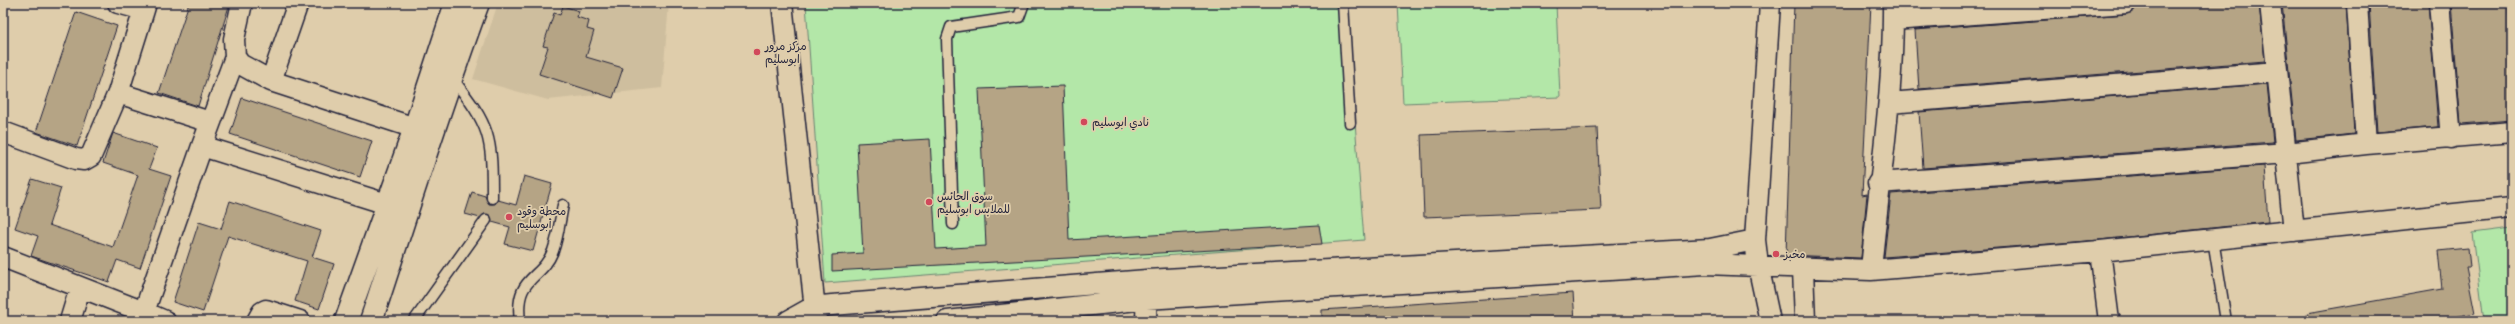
<svg xmlns="http://www.w3.org/2000/svg" width="2515" height="324" font-family="'Patrick Hand','Playpen Sans Arabic',sans-serif">
<rect width="100%" height="100%" fill="#dfcdab"/>
<filter id="ink" filterUnits="userSpaceOnUse"><feTurbulence type="fractalNoise" baseFrequency=".025" numOctaves="2"/><feDisplacementMap in="SourceGraphic" scale="8" xChannelSelector="R" yChannelSelector="G"/><feConvolveMatrix kernelMatrix="1 2 1 2 8 2 1 2 1" color-interpolation-filters="sRGB"/></filter>
<g filter="url(#ink)">
<path fill="#cebe9e" d="M 498,3 L 669,3 L 662,88 L 548,100 L 473,79 Z
M 693,3 L 753,3 L 754,8 Z"/>
<path fill="#b3e7a8" stroke="#6a8472" d="M 806,3 L 1346,3 L 1364,240 L 825,283 Z
M 1398,3 L 1556,3 L 1560,97 L 1403,103 Z
M 2512,228 L 2512,321 L 2484,321 L 2473,233 Z"/>
<path fill="#b5a485" stroke="#22223b" d="M 189,3 L 230,3 L 198,106 L 159,93 Z
M 1794,3 L 1871,3 L 1862,195 L 1867,194 L 1861,258 L 1786,255 Z
M 1916,3 L 1968,3 L 1916,7 Z
M 2204,3 L 2259,3 L 2265,61 L 1919,89 L 1915,30 L 2127,14 L 2136,8 Z
M 2282,3 L 2346,3 L 2354,134 L 2296,140 Z
M 2369,3 L 2428,3 L 2438,127 L 2377,132 Z
M 2451,3 L 2508,3 L 2512,48 L 2512,120 L 2461,124 Z
M 563,6 L 579,11 L 577,17 L 589,21 L 587,29 L 594,31 L 586,57 L 623,68 L 613,98 L 539,74 L 548,47 L 543,46 L 554,13 L 560,15 Z
M 76,12 L 117,26 L 77,146 L 36,132 Z
M 2267,84 L 2273,142 L 1923,168 L 1919,112 Z
M 1063,86 L 1069,240 L 1319,225 L 1322,244 L 832,271 L 832,255 L 863,253 L 857,143 L 930,139 L 936,249 L 986,246 L 979,89 Z
M 242,98 L 372,141 L 360,177 L 230,134 Z
M 1597,128 L 1601,210 L 1424,217 L 1421,135 Z
M 113,133 L 157,148 L 149,169 L 171,176 L 140,268 L 117,260 L 109,282 L 31,256 L 38,236 L 15,228 L 32,179 L 61,188 L 49,225 L 113,247 L 138,175 L 103,163 Z
M 2264,166 L 2268,222 L 2099,240 L 1884,257 L 1891,194 Z
M 524,176 L 552,184 L 533,251 L 505,244 L 510,227 L 492,222 L 489,215 L 484,214 L 480,218 L 465,214 L 472,192 L 485,196 L 489,204 L 495,204 L 498,200 L 516,205 Z
M 230,201 L 321,231 L 312,257 L 334,264 L 319,309 L 295,301 L 307,261 L 228,236 L 203,312 L 173,302 L 199,222 L 221,229 Z
M 2468,248 L 2470,267 L 2466,267 L 2475,313 L 2432,321 L 2308,321 L 2307,313 L 2442,289 L 2438,251 Z
M 1573,293 L 1575,321 L 1322,321 L 1322,310 Z"/>
<g fill="none" stroke-linecap="round" stroke-linejoin="round">
<g stroke="#22223b" stroke-width="13">
<path id="lane" d="M 1343,3 L 1350,123
M 452,78 C 491,127 492,136 492,198
M 953,224 L 947,39 L 951,27 L 1019,17 L 1024,3
M 2213,239 L 2226,321
M 414,321 L 486,220
M 520,321 C 514,276 541,281 553,251 C 558,237 560,220 563,205"/>
</g>
<g stroke="#22223b" stroke-width="23">
<path id="street" d="M 118,3 L 144,10 L 146,3
M 298,3 L 271,81 L 415,128
M 782,3 L 816,319
M 1770,3 L 1755,240 L 1758,265 L 1770,321
M 2270,3 L 2294,231
M 2357,3 L 2366,144
M 2439,3 L 2451,138
M 1893,20 L 2126,3
M 235,57 L 234,39 L 242,3
M 271,81 L 240,64 L 235,57 L 202,146 L 387,204
M 118,93 L 210,122
M 1889,103 L 2277,72
M 3,132 L 76,159 L 84,160 L 91,156 L 118,93 L 144,10
M 1878,183 L 2287,153 L 2366,144 L 2512,132
M 2100,251 L 2109,321
M 3,257 L 144,312 L 202,146
M 1803,269 L 1805,321
M 1871,270 C 1879,181 1894,92 1893,3
M 70,321 L 80,288
M 141,321 L 144,312 L 165,321
M 257,321 L 262,312 L 266,310 L 300,321
M 788,321 L 813,307 L 832,305 L 1147,280 L 1710,249 L 1755,240
M 947,321 L 1146,299 L 1705,264 L 1871,270 L 2100,251 L 2512,208
M 1146,321 L 1147,286"/>
</g>
<g stroke="#22223b" stroke-width="25">
<path id="secondary" d="M 346,321 L 415,128 L 456,3
M 371,321 C 406,215 439,108 478,3"/>
</g>
<use href="#lane" stroke="#dfcdab" stroke-width="10"/>
<use href="#street" stroke="#dfcdab" stroke-width="20"/>
<use href="#secondary" stroke="#dfcdab" stroke-width="22"/>
</g>
</g>
<g fill="#d1495b" stroke="#dfcdab" stroke-width="1.5">
<circle cx="757" cy="52" r="4"/>
<circle cx="1084" cy="122" r="4"/>
<circle cx="929" cy="202" r="4"/>
<circle cx="509" cy="217" r="4"/>
<circle cx="1776" cy="254" r="4"/>
</g>
<g text-anchor="middle" dominant-baseline="central" stroke-width="3.5" stroke-linejoin="round" paint-order="stroke">
<g font-size="11" fill="#22223b" stroke="#dfcdab" text-anchor="start">
<text x="765" y="46">مركز مرور<tspan x="765" dy="13">ابوسليم</tspan></text>
<text x="1092" y="122">نادي ابوسليم</text>
<text x="937" y="196">سوق الحائس<tspan x="937" dy="13">للملابس ابوسليم</tspan></text>
<text x="517" y="211">محطة وقود<tspan x="517" dy="13">أبوسليم</tspan></text>
<text x="1784" y="254">مخبز</text>
</g>
</g>
<rect width="2515" height="324" fill="none" stroke="#dfcdab" stroke-width="16"/>
<rect x="8" y="8" width="2499" height="308" fill="none" stroke="#22223b" stroke-width="1.5" filter="url(#ink)"/>
</svg>
